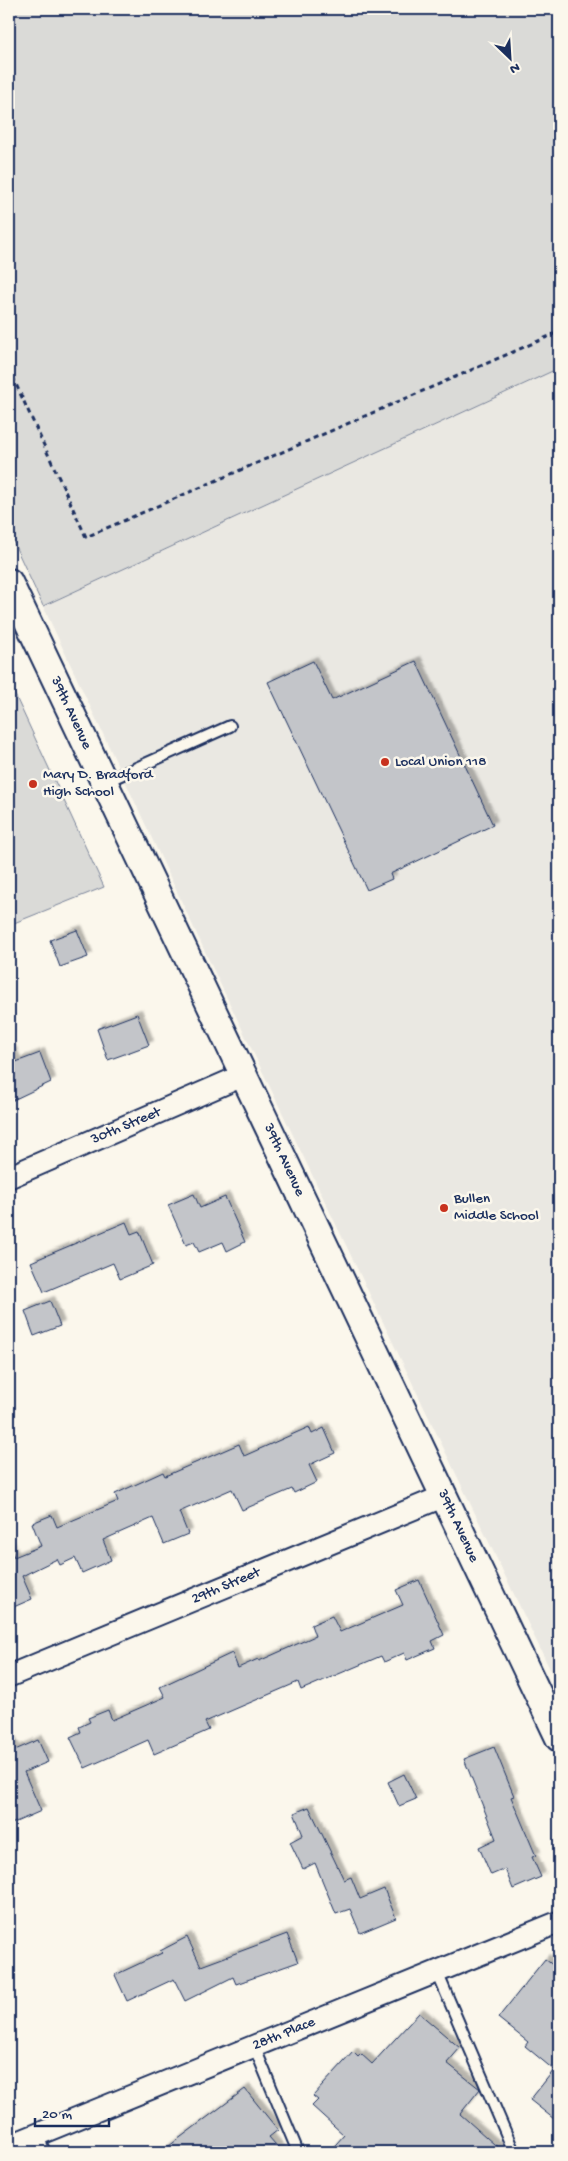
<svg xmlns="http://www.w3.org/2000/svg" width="568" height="2161" font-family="'Gochi Hand',sans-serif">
<defs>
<filter id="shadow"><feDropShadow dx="4.5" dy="-4.5" stdDeviation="1" flood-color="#0004"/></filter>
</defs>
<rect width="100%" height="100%" fill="#fbf7ec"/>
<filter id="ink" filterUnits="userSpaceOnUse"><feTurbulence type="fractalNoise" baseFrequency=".02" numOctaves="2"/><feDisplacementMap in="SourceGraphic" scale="10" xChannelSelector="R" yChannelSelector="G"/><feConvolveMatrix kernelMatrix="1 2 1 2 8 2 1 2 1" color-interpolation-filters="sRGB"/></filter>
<g filter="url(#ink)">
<path fill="#eae8e2" d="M 559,368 L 559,1688 L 216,975 L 43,606 Z"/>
<path fill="#dadad7" stroke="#7a849a" d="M 9,9 L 559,9 L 559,368 L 43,606 L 9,533 Z
M 9,682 L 104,887 L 9,925 Z"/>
<path fill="#c3c5c9" stroke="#1b2f5e" filter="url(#shadow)" d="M 313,661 L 332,700 L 416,661 L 493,825 L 390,874 L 392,879 L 367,890 L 268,682 Z
M 77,930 L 88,957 L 60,967 L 50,940 Z
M 137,1014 L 149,1045 L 108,1060 L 97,1029 Z
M 9,1046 L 16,1062 L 40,1053 L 51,1082 L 9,1102 Z
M 194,1194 L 200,1208 L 225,1197 L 245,1242 L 227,1251 L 223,1242 L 199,1252 L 194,1242 L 186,1245 L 168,1205 Z
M 126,1222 L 131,1234 L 139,1231 L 153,1265 L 120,1279 L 113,1263 L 44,1292 L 31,1262 Z
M 50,1301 L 60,1326 L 34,1336 L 25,1311 Z
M 309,1427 L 312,1434 L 324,1428 L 335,1453 L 309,1465 L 317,1482 L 294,1493 L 292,1489 L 242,1510 L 232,1489 L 179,1512 L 188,1534 L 164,1544 L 153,1518 L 103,1540 L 111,1560 L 82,1573 L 75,1558 L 60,1565 L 57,1559 L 22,1576 L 32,1599 L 9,1609 L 9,1545 L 14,1557 L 41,1546 L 32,1523 L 52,1515 L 57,1527 L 118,1501 L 115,1494 L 163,1472 L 165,1476 L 239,1444 L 244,1456 Z
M 419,1580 L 444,1635 L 432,1641 L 435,1648 L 407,1660 L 404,1653 L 384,1662 L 381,1656 L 301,1690 L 298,1682 L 205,1722 L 209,1730 L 154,1754 L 148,1740 L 85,1768 L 70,1737 L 81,1732 L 79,1727 L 90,1722 L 88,1718 L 108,1710 L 112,1720 L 165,1697 L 160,1687 L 232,1653 L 238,1668 L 258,1659 L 259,1661 L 315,1636 L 311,1625 L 332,1616 L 340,1632 L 403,1605 L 396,1590 Z
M 9,1737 L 15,1750 L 38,1740 L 48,1762 L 24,1772 L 41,1811 L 9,1825 Z
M 494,1747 L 514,1796 L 511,1797 L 536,1856 L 532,1857 L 541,1877 L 513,1889 L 505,1869 L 491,1875 L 479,1847 L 496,1839 L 464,1759 Z
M 404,1774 L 416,1799 L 399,1806 L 388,1782 Z
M 309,1807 L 344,1880 L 351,1877 L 360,1899 L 384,1889 L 396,1918 L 360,1933 L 350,1909 L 336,1914 L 315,1863 L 303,1869 L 290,1842 L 303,1835 L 294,1813 Z
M 287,1934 L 298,1962 L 236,1984 L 233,1977 L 185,2001 L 174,1979 L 127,2001 L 115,1975 L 162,1953 L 160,1951 L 187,1937 L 201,1966 Z
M 545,1959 L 559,1970 L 559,2123 L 530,2100 L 554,2070 L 525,2046 L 528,2042 L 498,2018 Z
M 419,2013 L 460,2048 L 447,2063 L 480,2089 L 460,2114 L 503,2152 L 329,2152 L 344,2135 L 312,2106 L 318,2100 L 313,2096 L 353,2052 L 358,2057 L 361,2054 L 372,2064 Z
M 245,2089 L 278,2130 L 269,2137 L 282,2152 L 161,2152 Z"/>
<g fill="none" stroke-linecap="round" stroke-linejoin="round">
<g stroke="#1b2f5e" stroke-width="14">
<path id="service" d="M 105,782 L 230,726
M 437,1972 L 514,2152
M 254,2046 L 298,2152
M 37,2135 L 45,2152"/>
</g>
<g stroke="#1b2f5e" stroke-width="25">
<path id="minor" d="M 9,1177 L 244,1075
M 9,1676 L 444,1496
M 9,2146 L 559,1922"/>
</g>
<g stroke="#1b2f5e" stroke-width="30">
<path id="tertiary" d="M 9,582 L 559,1738"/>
</g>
<path stroke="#1b2f5e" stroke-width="3" stroke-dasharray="5 4" stroke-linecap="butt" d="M 9,369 L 86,537 L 559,332"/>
<use href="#service" stroke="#fbf7ec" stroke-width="10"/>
<use href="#minor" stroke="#fbf7ec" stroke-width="21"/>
<use href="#tertiary" stroke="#fbf7ec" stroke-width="26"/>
</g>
</g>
<g fill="#c8321e" stroke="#fbf7ec" stroke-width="2">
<circle cx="385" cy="762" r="5"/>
<circle cx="33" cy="784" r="5"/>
<circle cx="444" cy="1208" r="5"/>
</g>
<g text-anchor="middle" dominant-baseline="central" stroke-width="5" stroke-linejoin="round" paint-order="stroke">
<g font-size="15" fill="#1b2f5e" stroke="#fbf7ec">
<text transform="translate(71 713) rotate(65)">39th Avenue</text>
<text transform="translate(126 1126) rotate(-23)">30th Street</text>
<text transform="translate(284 1160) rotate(65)">39th Avenue</text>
<text transform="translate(458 1526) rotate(65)">39th Avenue</text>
<text transform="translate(226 1586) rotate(-23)">29th Street</text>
<text transform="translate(284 2034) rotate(-22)">28th Place</text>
</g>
<g font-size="15" fill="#1b2f5e" stroke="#fbf7ec" text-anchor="start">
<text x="395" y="762">Local Union 118</text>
<text x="43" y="775">Mary D. Bradford<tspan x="43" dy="17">High School</tspan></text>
<text x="454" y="1199">Bullen<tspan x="454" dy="17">Middle School</tspan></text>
</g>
</g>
<rect width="568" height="2161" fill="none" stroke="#fbf7ec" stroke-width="30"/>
<rect x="15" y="15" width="538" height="2131" fill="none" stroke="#1b2f5e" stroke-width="2" filter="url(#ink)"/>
<g transform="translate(510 58) rotate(155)" stroke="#fbf7ec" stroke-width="4" paint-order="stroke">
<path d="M0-4L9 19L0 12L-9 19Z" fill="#1b2f5e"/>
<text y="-8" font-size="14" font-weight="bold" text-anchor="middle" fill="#1b2f5e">N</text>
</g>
<path d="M35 2118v8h74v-8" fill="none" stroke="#1b2f5e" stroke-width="2.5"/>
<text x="42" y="2118" font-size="15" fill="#1b2f5e" stroke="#fbf7ec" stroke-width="4" paint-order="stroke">20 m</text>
</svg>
